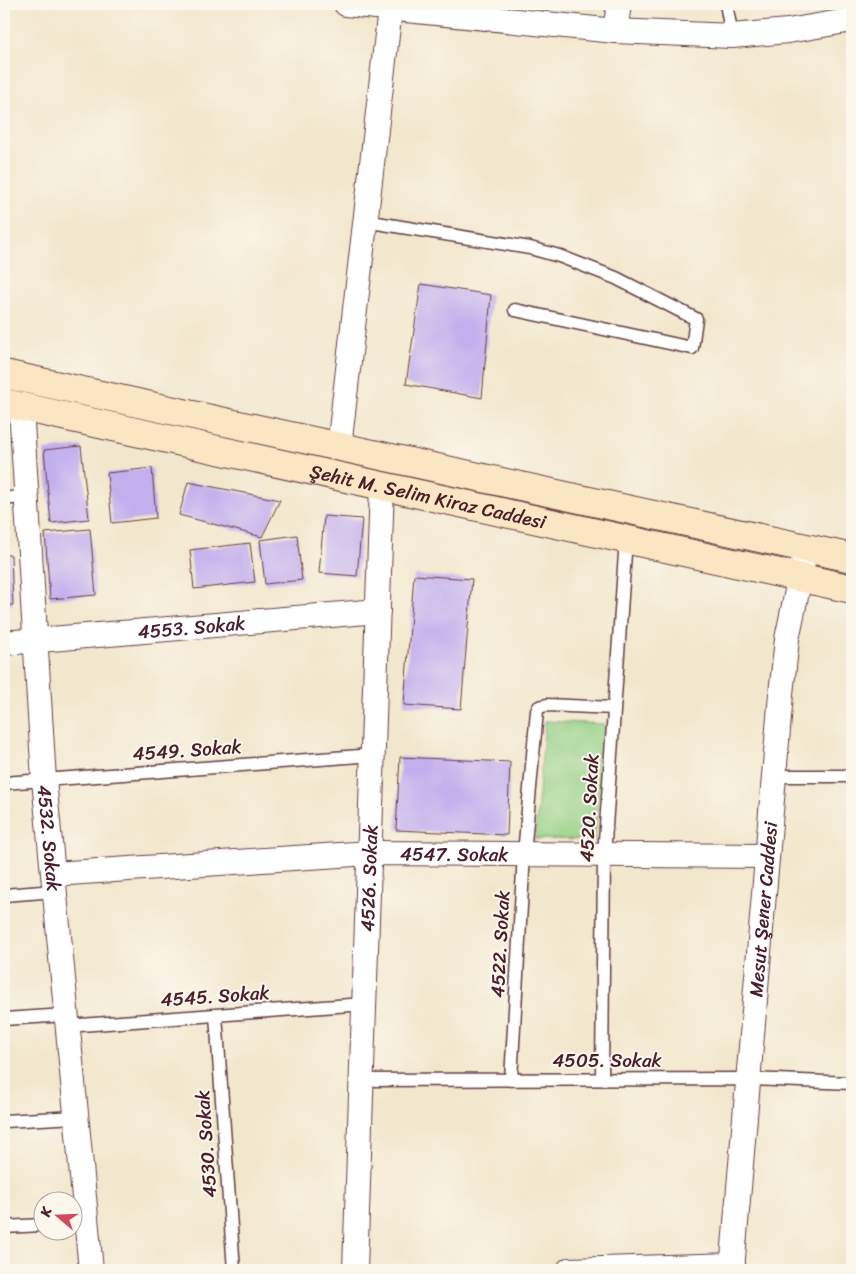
<svg xmlns="http://www.w3.org/2000/svg" width="856" height="1274" font-family="Sriracha,sans-serif">
<rect width="100%" height="100%" fill="#fbf7ec"/>
<filter id="ink" filterUnits="userSpaceOnUse"><feTurbulence type="fractalNoise" baseFrequency=".02" numOctaves="2"/><feDisplacementMap in="SourceGraphic" scale="10" xChannelSelector="R" yChannelSelector="G"/><feConvolveMatrix kernelMatrix="1 2 1 2 8 2 1 2 1" color-interpolation-filters="sRGB"/></filter>
<filter id="wash" filterUnits="userSpaceOnUse"><feTurbulence type="fractalNoise" baseFrequency=".0096" numOctaves="4" result="noise"/><feDisplacementMap in="SourceGraphic" scale="20" xChannelSelector="R" yChannelSelector="G"/><feGaussianBlur stdDeviation="1.12" result="paint"/><feColorMatrix in="noise" values="0 0 0 0 0 0 0 0 0 0 0 0 0 0 0 0 0 1.4 0 .05"/><feComposite in="paint" operator="in"/></filter>
<g filter="url(#wash)">
<rect width="100%" height="100%" fill="#f1e7cc"/>
<path fill="#93cf83" stroke="#6e7757" d="M 545,721 L 605,724 L 595,840 L 535,839 Z"/>
<g id="blocks">
<path fill="#c2afed" d="M 421,284 L 491,295 L 482,398 L 406,384 Z
M 81,446 L 89,519 L 51,523 L 44,450 Z
M 152,468 L 156,518 L 112,523 L 107,473 Z
M 188,482 L 280,500 L 262,537 L 179,515 Z
M 324,516 L 362,519 L 357,576 L 319,573 Z
M 90,529 L 96,595 L 50,599 L 45,533 Z
M 297,535 L 302,580 L 265,584 L 260,540 Z
M 250,543 L 255,582 L 194,589 L 190,550 Z
M 4,555 L 11,555 L 13,605 L 4,605 Z
M 414,575 L 472,579 L 461,709 L 404,705 Z
M 400,757 L 510,762 L 507,835 L 396,830 Z"/>
</g>
</g>
<g filter="url(#ink)">
<use href="#blocks" fill-opacity="0" stroke="#633d43" stroke-width="1"/>
<g fill="none" stroke-linecap="round" stroke-linejoin="round">
<g stroke="#633d43" stroke-width="15">
<path id="lane" d="M 726,4 L 732,36
M 365,221 L 530,248 L 559,256 L 616,278 L 696,319 L 692,348 L 515,310
M 4,499 L 27,496
M 774,776 L 852,776
M 4,783 L 373,755
M 4,895 L 55,891
M 216,1015 L 234,1270
M 4,1019 L 66,1015
M 67,1026 L 364,1004
M 511,1079 L 524,854 L 537,711 L 539,707 L 547,705 L 614,708
M 602,1079 L 604,855 L 626,539
M 362,1080 L 748,1079 L 852,1083
M 4,1121 L 76,1117
M 4,1227 L 42,1225"/>
</g>
<g stroke="#633d43" stroke-width="26">
<g id="street">
<path d="M 346,4 L 615,31 L 732,36 L 788,31 L 852,20"/>
<path d="M 615,31 L 619,4"/>
<path id="s1" d="M 21,407 L 44,780 L 91,1270"/>
<path d="M 339,447 L 390,9"/>
<path id="s2" d="M 4,643 L 378,611"/>
<path id="s3" d="M 53,874 L 370,853 L 767,856"/>
<path id="s4" d="M 355,1270 L 382,486"/>
<path d="M 569,1270 L 733,1265"/>
<path id="s5" d="M 732,1270 L 781,694 L 787,639 L 806,548"/>
</g>
</g>
<g stroke="#633d43" stroke-width="30">
<g id="secondary">
<path d="M 4,374 L 852,558"/>
<path id="s6" d="M 4,403 L 852,589"/>
</g>
</g>
<use href="#lane" stroke="#fff" stroke-width="12"/>
<use href="#street" stroke="#fff" stroke-width="24"/>
<use href="#secondary" stroke="#fbe6c4" stroke-width="28"/>
</g>
</g>
<g text-anchor="middle" dominant-baseline="central" stroke-width="4" stroke-linejoin="round" paint-order="stroke">
<g font-size="19" fill="#4a1f2b" stroke="#fbf7ec">
<text stroke="none"><textPath href="#s6" startOffset="434">Şehit M. Selim Kiraz Caddesi</textPath></text>
<text stroke="none"><textPath href="#s2" startOffset="188">4553. Sokak</textPath></text>
<text transform="translate(187 750) rotate(-4)">4549. Sokak</text>
<text transform="translate(589 808) rotate(-87)">4520. Sokak</text>
<text stroke="none"><textPath href="#s1" startOffset="432">4532. Sokak</textPath></text>
<text stroke="none"><textPath href="#s3" startOffset="402">4547. Sokak</textPath></text>
<text stroke="none"><textPath href="#s4" startOffset="392">4526. Sokak</textPath></text>
<text stroke="none"><textPath href="#s5" startOffset="362">Mesut Şener Caddesi</textPath></text>
<text transform="translate(500 944) rotate(-87)">4522. Sokak</text>
<text transform="translate(215 996) rotate(-4)">4545. Sokak</text>
<text x="607" y="1060">4505. Sokak</text>
<text transform="translate(206 1144) rotate(-94)">4530. Sokak</text>
</g>
</g>
<rect width="856" height="1274" fill="none" stroke="#fbf7ec" stroke-width="20"/>
<g transform="translate(58 1216) rotate(289)"><circle r="24" fill="#fbf7ec" stroke="#b4a19f"/>
<path d="M0-4L9 19L0 12L-9 19Z" fill="#d1495b"/>
<text y="-8" font-size="14" font-weight="bold" text-anchor="middle" fill="#4a1f2b">K</text>
</g>
</svg>
